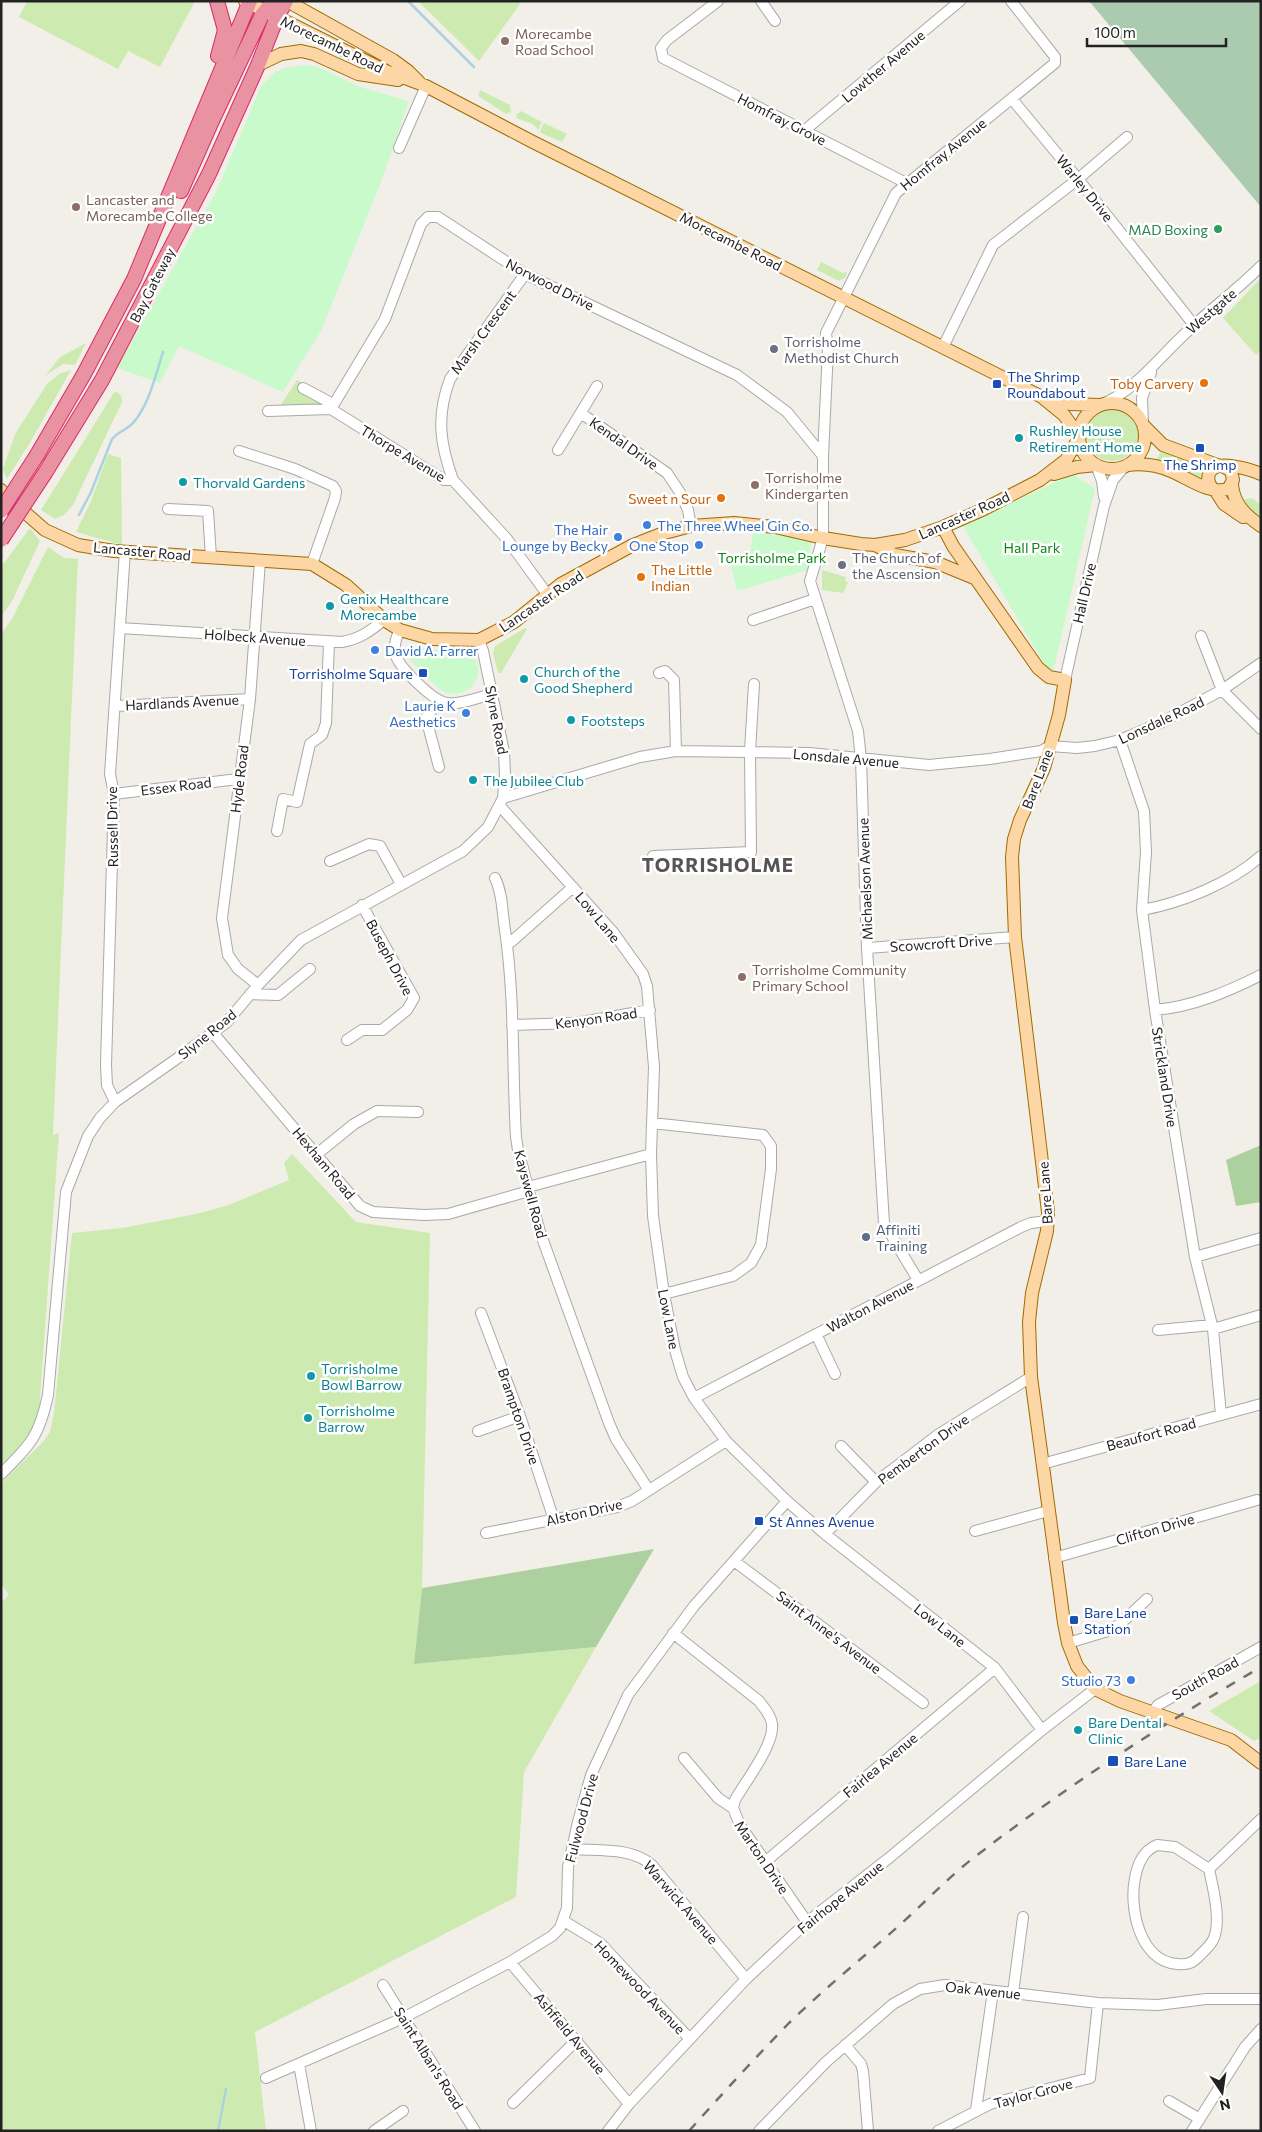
<svg xmlns="http://www.w3.org/2000/svg" width="1262" height="2132" font-family="Commissioner,sans-serif">
<rect width="100%" height="100%" fill="#f2efe9"/>
<path fill="#cdebb0" d="M 27,1 L 195,1 L 160,67 L 128,51 L 118,69 L 19,17 Z
M 418,1 L 519,1 L 520,4 L 479,61 Z
M 480,90 L 510,105 L 511,112 L 506,114 L 480,97 L 478,95 Z
M 521,111 L 542,122 L 538,130 C 533,121 524,122 516,118 L 517,114 Z
M 544,123 L 567,134 L 562,142 L 541,133 L 540,131 Z
M 821,262 L 843,273 L 847,271 L 846,277 L 839,281 L 817,270 Z
M 1261,278 L 1261,350 L 1256,355 L 1223,318 Z
M 86,343 L 75,365 L 63,364 L 45,376 L 60,357 Z
M 71,370 L 31,441 L 7,479 L 3,469 L 15,434 L 47,384 L 59,374 Z
M 297,380 L 301,382 L 297,389 L 319,399 L 325,405 L 280,406 Z
M 115,391 L 121,395 L 122,402 L 73,505 L 64,515 L 55,519 L 41,510 Z
M1086 435a26 26 0 1 1 52 0a26 26 0 1 1-52 0Z
M 1161,449 L 1205,465 L 1200,479 L 1157,460 Z
M 108,454 L 121,458 L 122,545 L 76,532 L 91,501 Z
M 1252,498 L 1261,505 L 1261,517 L 1249,509 L 1242,500 Z
M 30,528 L 40,541 L 12,601 L 1,617 L 1,567 Z
M 48,547 L 64,558 L 78,559 L 53,1135 L 59,1133 L 39,1413 C 32,1435 17,1450 1,1466 L 1,634 L 12,619 Z
M 822,570 L 846,577 L 845,581 L 848,582 L 843,593 L 822,590 Z
M 525,628 L 527,629 L 501,673 L 498,673 L 493,653 L 495,646 Z
M 292,1154 L 356,1222 L 430,1233 L 422,1588 L 414,1664 L 596,1647 L 524,1772 L 516,1897 L 255,2032 L 266,2131 L 1,2131 L 1,1603 L 9,1595 L 1,1584 L 1,1483 L 43,1442 L 50,1432 L 54,1413 L 72,1233 L 122,1228 L 196,1214 L 229,1205 L 289,1180 L 284,1163 Z
M 1261,1681 L 1261,1738 L 1254,1741 L 1209,1711 Z"/>
<path fill="#add19e" d="M 1261,1145 L 1261,1202 L 1236,1206 L 1226,1160 Z
M 654,1549 L 596,1647 L 414,1664 L 422,1588 Z"/>
<path fill="#aacbaf" d="M 1089,1 L 1261,1 L 1261,207 Z"/>
<path fill="#c8facc" d="M 305,65 L 316,66 L 360,87 L 409,101 L 381,182 L 321,331 L 283,392 L 179,346 L 160,383 L 117,368 L 217,190 L 261,86 L 275,72 L 285,68 Z
M 1073,474 L 1095,489 L 1052,677 L 963,526 Z
M 753,531 L 811,541 L 808,570 L 737,591 L 731,566 L 750,555 Z
M 414,646 C 423,648 432,650 441,650 C 448,651 457,650 464,652 C 494,662 473,707 440,690 L 406,656 L 408,649 Z"/>
<g fill="none" stroke-linecap="round" stroke-linejoin="round">
<path stroke="#aad3df" stroke-width="2.5" d="M 408,1 L 474,67
M 79,515 L 91,492 L 112,439 C 118,432 124,431 131,425 C 148,409 156,374 163,352
M 218,2131 L 226,2089"/>
<g stroke="#a9a9a9" stroke-width="12">
<path id="minor" d="M 718,1 L 667,40 L 661,48 L 663,58 L 906,183
M 761,1 L 775,21
M 1012,99 L 1078,179 L 1194,325
M 805,130 L 960,1
M 399,148 L 426,86
M 943,347 L 993,245 L 1078,179 L 1127,137
M 303,388 L 333,404
M 1101,405 C 1137,389 1160,356 1189,330 C 1212,308 1238,289 1261,266
M 331,409 L 385,319 L 421,224 L 428,217 L 438,217 L 525,274 L 737,375 L 787,412 L 823,456
M 331,409 L 444,480 L 453,480 L 507,539 L 547,594
M 268,411 L 331,409
M 582,414 L 667,473 L 681,494 L 688,510 L 691,526
M 1143,425 L 1142,398 L 1151,372
M 558,450 L 597,386
M 239,451 L 295,469 L 333,486 L 336,491 L 335,498 L 312,564
M 1096,465 L 1102,481 L 1104,497
M 453,480 C 440,444 436,416 450,379 L 525,274
M 168,509 L 208,511 L 211,557
M 753,620 L 815,599
M 120,628 L 342,642 C 360,639 370,631 384,620
M 400,630 C 396,637 394,644 395,653 C 398,667 433,701 447,703 C 462,705 478,697 493,694
M 1201,636 L 1222,690 L 1261,729
M 659,673 L 665,671 L 674,680 L 676,751
M 1065,680 L 1104,506 L 1113,480 L 1124,467
M 115,706 L 250,699
M 1120,740 L 1144,811 L 1146,852 L 1142,910 L 1155,1010 L 1195,1257 L 1213,1329 L 1221,1415
M 439,767 L 426,718 L 439,701
M 114,794 L 238,779
M 503,798 L 640,757 L 676,751 L 809,753 L 929,765 L 990,759 L 1041,751 L 1050,746 L 1077,748 L 1095,746 L 1120,740 L 1162,722 L 1222,690 L 1261,663
M 500,806 L 613,932 L 643,974 L 647,986 L 654,1067 L 651,1154 L 653,1216 L 664,1294 L 675,1350 L 683,1377 L 694,1398 L 726,1441 L 787,1501 L 825,1534 L 995,1668 L 1042,1730
M 277,831 L 283,799 L 297,802 L 310,744 L 322,735 L 326,723 L 329,642
M 653,856 L 751,852 L 750,751 L 754,684
M 330,861 L 369,844 L 380,846 L 401,884
M 495,878 C 503,894 502,913 505,930 C 515,999 512,1068 516,1137 L 518,1150 L 540,1232 L 609,1423 L 616,1439 L 648,1489
M 1142,910 C 1181,903 1231,883 1261,856
M 507,943 L 511,942 L 573,887
M 867,948 L 1015,937
M 258,985 L 238,969 L 228,955 L 222,918 L 250,699 L 260,561
M 250,994 L 278,995 L 310,969
M 1155,1010 C 1192,1007 1227,992 1261,975
M 512,1025 L 576,1023 L 650,1010
M 213,1033 L 360,1206 L 373,1212 L 424,1215 L 448,1214 L 529,1191
M 347,1040 L 362,1030 L 382,1030 L 407,1010 L 414,998 L 362,905
M 115,1102 L 107,1085 L 106,1065 L 114,794 L 110,774 L 125,551
M 652,1123 L 763,1135 L 771,1146 L 771,1169 L 761,1245 L 751,1263 L 733,1276 L 664,1294
M 317,1154 L 354,1124 L 377,1111 L 418,1112
M 528,1187 L 651,1154
M 1195,1257 L 1261,1238
M 918,1280 L 884,1223 L 867,948 L 861,759 L 858,731 L 810,581 L 823,538 L 823,456 L 828,349 L 826,333 L 896,193 L 1055,63 L 1055,57 L 1011,1
M 481,1313 L 520,1416 L 554,1520
M 1213,1329 L 1261,1315
M 1158,1330 L 1212,1325
M 816,1334 L 835,1374
M 694,1398 L 1021,1227 L 1031,1223 L 1048,1221
M 478,1431 L 520,1416
M 841,1446 L 876,1482
M 1042,1464 L 1261,1404
M 1,1474 C 31,1444 39,1437 48,1395 L 66,1192 L 88,1136 L 100,1118 L 115,1102 L 175,1060 L 226,1023 L 258,985 L 301,940 L 463,851 L 488,827 L 503,798 L 505,775 L 504,752 L 483,651 L 479,640
M 975,1531 L 1048,1511
M 486,1533 L 617,1507 L 632,1501 L 726,1441
M 825,1534 L 876,1482 L 939,1434 L 1031,1377
M 1054,1558 L 1257,1500
M 734,1561 L 923,1703
M 673,1633 L 759,1701 C 764,1708 771,1715 772,1724 C 775,1744 745,1782 735,1800 L 733,1808 L 740,1825 L 807,1922
M 1068,1643 L 1108,1631 L 1119,1625 L 1147,1599
M 1153,1712 L 1158,1705 L 1261,1647
M 684,1758 L 718,1798 L 733,1808
M 1157,1845 L 1175,1847 L 1209,1869 C 1213,1888 1222,1922 1213,1940 C 1210,1946 1204,1951 1200,1955 C 1193,1963 1188,1965 1177,1964 C 1139,1961 1129,1907 1135,1878 C 1138,1863 1143,1851 1157,1845 Z
M 572,1849 C 599,1851 631,1847 652,1865 L 746,1979
M 765,1862 L 995,1668
M 1209,1869 L 1261,1819
M 564,1921 L 600,1943 L 690,2039
M 510,1962 L 629,2104
M 383,1985 L 475,2131
M 1013,1993 L 1023,1917
M 845,2045 L 861,2064 L 863,2071 L 868,2131
M 299,2064 L 311,2131
M 266,2078 L 403,2018 L 510,1962 L 552,1936 L 560,1928 L 567,1908 L 568,1867 L 578,1822 L 591,1775 L 628,1695 L 694,1606 L 787,1501
M 1169,2101 L 1200,2119
M 513,2103 L 577,2040
M 976,2110 L 993,1991
M 374,2131 L 403,2111
M 608,2131 L 629,2104 L 746,1979 L 807,1922 L 889,1858 L 1042,1730 L 1095,1689
M 759,2131 L 826,2062 L 893,2004 L 920,1989 L 945,1985 L 1098,2003 L 1158,2005 L 1206,1999 L 1261,1999
M 938,2131 L 990,2104 L 1090,2078 L 1098,2003
M 1192,2131 L 1245,2047 L 1261,2029"/>
</g>
<g stroke="#a06b00" stroke-width="14">
<path id="major" d="M 245,1 L 386,71 L 426,86 L 531,141 L 1042,397 L 1064,415 L 1079,436
M 287,1 L 393,60 L 408,71 L 419,82
M 258,65 L 281,54 L 301,51 L 314,54 L 358,74 L 398,80
M 1050,399 L 1070,404 L 1099,405
M1079 436a33 33 0 1 1 66 0a33 33 0 1 1-66 0Z
M 1144,426 L 1163,445 L 1220,466
M 1128,465 C 1143,463 1157,465 1171,471 C 1186,477 1213,497 1229,488 L 1233,480 L 1231,471 L 1223,466
M 1054,474 L 1077,467 L 1096,465
M 1232,485 C 1234,504 1245,515 1261,526
M 1213,489 C 1209,485 1207,480 1209,474 C 1214,458 1249,469 1261,474
M 1,490 L 5,495 L 45,530 L 78,545 L 114,551 L 312,564 L 346,585 L 384,620 L 400,630 L 432,639 L 479,640 L 514,622 L 561,584 L 633,545 L 661,534 L 691,526 L 734,523 L 775,527 L 823,538 L 861,544 L 875,545 L 905,540 L 943,527 L 984,509 L 1040,480 L 1066,460 L 1079,438
M 1215,490 L 1224,504 L 1243,517
M 943,527 L 953,546 L 1038,668 L 1049,677 L 1065,680 L 1059,715 L 1044,768 L 1020,820 L 1014,839 L 1012,857 L 1015,937 L 1048,1212 L 1047,1231 L 1032,1293 L 1029,1322 L 1031,1377 L 1064,1623 L 1068,1643 L 1077,1666 L 1095,1689 L 1120,1701 L 1231,1740 L 1261,1763
M 875,545 L 895,555 L 935,562 L 974,578"/>
</g>
<g stroke="#dc2a67" stroke-width="16">
<path id="highway" d="M 217,1 L 225,30 L 218,56
M 181,191 L 211,123 L 262,15 L 271,4 L 276,1
M 37,455 L 84,374 L 134,279 L 250,1
M 45,473 L 102,380 L 209,174 L 258,65 L 277,17 L 286,1"/>
</g>
<use href="#minor" stroke="#fff" stroke-width="10"/>
<use href="#major" stroke="#fcd6a4" stroke-width="12"/>
<use href="#highway" stroke="#e892a2" stroke-width="14"/>
<path stroke="#707070" stroke-width="2.5" stroke-dasharray="10 10" stroke-linecap="butt" d="M 689,2131 C 722,2094 755,2058 789,2023 C 825,1988 865,1956 902,1923 C 926,1901 947,1879 972,1859 C 1064,1788 1161,1725 1261,1667"/>
<g stroke="#dc2a67" stroke-width="16" stroke-linecap="butt">
<path id="highway-bridge" d="M 1,511 L 37,455
M 1,540 L 45,473"/>
</g>
<use href="#highway-bridge" stroke="#e892a2" stroke-width="14"/>
</g>
<g fill="#8d6e63" stroke="#fff" stroke-width="2">
<circle cx="505" cy="41" r="5"/>
<circle cx="76" cy="207" r="5"/>
<circle cx="755" cy="485" r="5"/>
<circle cx="742" cy="977" r="5"/>
</g>
<circle fill="#2e9e5b" stroke="#fff" stroke-width="2" cx="1218" cy="229" r="5"/>
<g fill="#6b7280" stroke="#fff" stroke-width="2">
<circle cx="774" cy="349" r="5"/>
<circle cx="842" cy="565" r="5"/>
</g>
<g fill="#e8710a" stroke="#fff" stroke-width="2">
<circle cx="1204" cy="383" r="5"/>
<circle cx="721" cy="498" r="5"/>
<circle cx="641" cy="577" r="5"/>
</g>
<g fill="#1a4fb4" stroke="#fff" stroke-width="2">
<rect x="992" y="379" width="10" height="10" rx="2.5"/>
<rect x="1195" y="443" width="10" height="10" rx="2.5"/>
<rect x="418" y="668" width="10" height="10" rx="2.5"/>
<rect x="754" y="1516" width="10" height="10" rx="2.5"/>
<rect x="1069" y="1615" width="10" height="10" rx="2.5"/>
<rect x="1107" y="1755" width="12" height="12" rx="2.5"/>
</g>
<g fill="#0f9aa8" stroke="#fff" stroke-width="2">
<circle cx="1019" cy="438" r="5"/>
<circle cx="183" cy="482" r="5"/>
<circle cx="330" cy="606" r="5"/>
<circle cx="524" cy="679" r="5"/>
<circle cx="571" cy="720" r="5"/>
<circle cx="473" cy="780" r="5"/>
<circle cx="311" cy="1376" r="5"/>
<circle cx="308" cy="1418" r="5"/>
<circle cx="1078" cy="1730" r="5"/>
</g>
<g fill="#3f7fe0" stroke="#fff" stroke-width="2">
<circle cx="647" cy="525" r="5"/>
<circle cx="618" cy="537" r="5"/>
<circle cx="699" cy="545" r="5"/>
<circle cx="375" cy="650" r="5"/>
<circle cx="466" cy="713" r="5"/>
<circle cx="1131" cy="1680" r="5"/>
</g>
<circle fill="#5c6f8a" stroke="#fff" stroke-width="2" cx="866" cy="1237" r="5"/>
<g text-anchor="middle" dominant-baseline="central" stroke-width="5" stroke-linejoin="round" paint-order="stroke">
<g font-size="14" fill="#785e54" stroke="#fff" text-anchor="start">
<text x="515" y="33">Morecambe<tspan x="515" dy="16">Road School</tspan></text>
<text x="86" y="199">Lancaster and<tspan x="86" dy="16">Morecambe College</tspan></text>
<text x="765" y="477">Torrisholme<tspan x="765" dy="16">Kindergarten</tspan></text>
<text x="752" y="969">Torrisholme Community<tspan x="752" dy="16">Primary School</tspan></text>
</g>
<g font-size="14" fill="#222" stroke="#fff">
<text transform="translate(332 44) rotate(26)">Morecambe Road</text>
<text transform="translate(883 66) rotate(-40)">Lowther Avenue</text>
<text transform="translate(782 119) rotate(27)">Homfray Grove</text>
<text transform="translate(943 154) rotate(-39)">Homfray Avenue</text>
<text transform="translate(1085 188) rotate(51)">Warley Drive</text>
<text transform="translate(731 241) rotate(27)">Morecambe Road</text>
<text transform="translate(550 284) rotate(27)">Norwood Drive</text>
<text transform="translate(152 285) rotate(-63)">Bay Gateway</text>
<text transform="translate(1211 311) rotate(-41)">Westgate</text>
<text transform="translate(483 332) rotate(-54)">Marsh Crescent</text>
<text transform="translate(624 443) rotate(35)">Kendal Drive</text>
<text transform="translate(403 453) rotate(31)">Thorpe Avenue</text>
<text transform="translate(964 515) rotate(-24)">Lancaster Road</text>
<text transform="translate(142 551) rotate(5)">Lancaster Road</text>
<text transform="translate(1084 593) rotate(-77)">Hall Drive</text>
<text transform="translate(541 601) rotate(-34)">Lancaster Road</text>
<text transform="translate(255 637) rotate(4)">Holbeck Avenue</text>
<text transform="translate(182 702) rotate(-3)">Hardlands Avenue</text>
<text transform="translate(497 720) rotate(79)">Slyne Road</text>
<text transform="translate(1161 720) rotate(-25)">Lonsdale Road</text>
<text transform="translate(846 758) rotate(5)">Lonsdale Avenue</text>
<text transform="translate(239 779) rotate(-83)">Hyde Road</text>
<text transform="translate(1037 779) rotate(-69)">Bare Lane</text>
<text transform="translate(176 786) rotate(-7)">Essex Road</text>
<text transform="translate(112 827) rotate(-91)">Russell Drive</text>
<text transform="translate(865 879) rotate(-92)">Michaelson Avenue</text>
<text transform="translate(598 917) rotate(50)">Low Lane</text>
<text transform="translate(941 943) rotate(-4)">Scowcroft Drive</text>
<text transform="translate(390 957) rotate(62)">Buseph Drive</text>
<text transform="translate(596 1018) rotate(-8)">Kenyon Road</text>
<text transform="translate(207 1034) rotate(-39)">Slyne Road</text>
<text transform="translate(1165 1077) rotate(81)">Strickland Drive</text>
<text transform="translate(324 1163) rotate(50)">Hexham Road</text>
<text transform="translate(1045 1193) rotate(-94)">Bare Lane</text>
<text transform="translate(531 1194) rotate(75)">Kayswell Road</text>
<text transform="translate(870 1306) rotate(-28)">Walton Avenue</text>
<text transform="translate(669 1319) rotate(79)">Low Lane</text>
<text transform="translate(519 1416) rotate(71)">Brampton Drive</text>
<text transform="translate(1151 1434) rotate(-15)">Beaufort Road</text>
<text transform="translate(923 1449) rotate(-36)">Pemberton Drive</text>
<text transform="translate(584 1512) rotate(-13)">Alston Drive</text>
<text transform="translate(1155 1529) rotate(-16)">Clifton Drive</text>
<text transform="translate(940 1625) rotate(38)">Low Lane</text>
<text transform="translate(829 1632) rotate(37)">Saint Anne's Avenue</text>
<text transform="translate(1205 1678) rotate(-29)">South Road</text>
<text transform="translate(880 1765) rotate(-40)">Fairlea Avenue</text>
<text transform="translate(581 1818) rotate(-75)">Fulwood Drive</text>
<text transform="translate(762 1857) rotate(56)">Marton Drive</text>
<text transform="translate(840 1897) rotate(-39)">Fairhope Avenue</text>
<text transform="translate(681 1902) rotate(49)">Warwick Avenue</text>
<text transform="translate(640 1987) rotate(46)">Homewood Avenue</text>
<text transform="translate(983 1990) rotate(6)">Oak Avenue</text>
<text transform="translate(570 2033) rotate(50)">Ashfield Avenue</text>
<text transform="translate(429 2058) rotate(58)">Saint Alban's Road</text>
<text transform="translate(1033 2093) rotate(-15)">Taylor Grove</text>
</g>
<g font-size="14" fill="#27864d" stroke="#fff" text-anchor="end">
<text x="1208" y="229">MAD Boxing</text>
</g>
<g font-size="14" fill="#5b616d" stroke="#fff" text-anchor="start">
<text x="784" y="341">Torrisholme<tspan x="784" dy="16">Methodist Church</tspan></text>
<text x="852" y="557">The Church of<tspan x="852" dy="16">the Ascension</tspan></text>
</g>
<g font-size="14" fill="#164399" stroke="#fff" text-anchor="start">
<text x="1007" y="376">The Shrimp<tspan x="1007" dy="16">Roundabout</tspan></text>
<text x="1200" y="464" text-anchor="middle">The Shrimp</text>
<text x="413" y="673" text-anchor="end">Torrisholme Square</text>
<text x="769" y="1521">St Annes Avenue</text>
<text x="1084" y="1612">Bare Lane<tspan x="1084" dy="16">Station</tspan></text>
<text x="1124" y="1761">Bare Lane</text>
</g>
<g font-size="14" fill="#c56008" stroke="#fff" text-anchor="end">
<text x="1194" y="383">Toby Carvery</text>
<text x="711" y="498">Sweet n Sour</text>
<text x="651" y="569" text-anchor="start">The Little<tspan x="651" dy="16">Indian</tspan></text>
</g>
<g font-size="14" fill="#0d838f" stroke="#fff" text-anchor="start">
<text x="1029" y="430">Rushley House<tspan x="1029" dy="16">Retirement Home</tspan></text>
<text x="193" y="482">Thorvald Gardens</text>
<text x="340" y="598">Genix Healthcare<tspan x="340" dy="16">Morecambe</tspan></text>
<text x="534" y="671">Church of the<tspan x="534" dy="16">Good Shepherd</tspan></text>
<text x="581" y="720">Footsteps</text>
<text x="483" y="780">The Jubilee Club</text>
<text x="321" y="1368">Torrisholme<tspan x="321" dy="16">Bowl Barrow</tspan></text>
<text x="318" y="1410">Torrisholme<tspan x="318" dy="16">Barrow</tspan></text>
<text x="1088" y="1722">Bare Dental<tspan x="1088" dy="16">Clinic</tspan></text>
</g>
<g font-size="14" fill="#366cbe" stroke="#fff" text-anchor="end">
<text x="657" y="525" text-anchor="start">The Three Wheel Gin Co.</text>
<text x="608" y="529">The Hair<tspan x="608" dy="16">Lounge by Becky</tspan></text>
<text x="689" y="545">One Stop</text>
<text x="385" y="650" text-anchor="start">David A. Farrer</text>
<text x="456" y="705">Laurie K<tspan x="456" dy="16">Aesthetics</tspan></text>
<text x="1121" y="1680">Studio 73</text>
</g>
<g font-size="14" fill="#0c8416" stroke="#fff">
<text x="1032" y="547">Hall Park</text>
<text x="772" y="557">Torrisholme Park</text>
</g>
<g font-size="14" fill="#4e5e75" stroke="#fff" text-anchor="start">
<text x="876" y="1229">Affiniti<tspan x="876" dy="16">Training</tspan></text>
</g>
<g font-size="19" font-weight="bold" letter-spacing="1" fill="#555" stroke="#fff">
<text x="718" y="864">TORRISHOLME</text>
</g>
</g>
<rect width="1262" height="2132" fill="none" stroke="#222222" stroke-width="5"/>
<g transform="translate(1222 2092) rotate(167)" stroke="#ffffff" stroke-width="4" paint-order="stroke">
<path d="M0-4L9 19L0 12L-9 19Z" fill="#222222"/>
<text y="-8" font-size="14" font-weight="bold" text-anchor="middle" fill="#222222">N</text>
</g>
<path d="M1087 38v8h139v-8" fill="none" stroke="#222222" stroke-width="2.5"/>
<text x="1094" y="38" font-size="15" fill="#222222" stroke="#ffffff" stroke-width="4" paint-order="stroke">100 m</text>
</svg>
